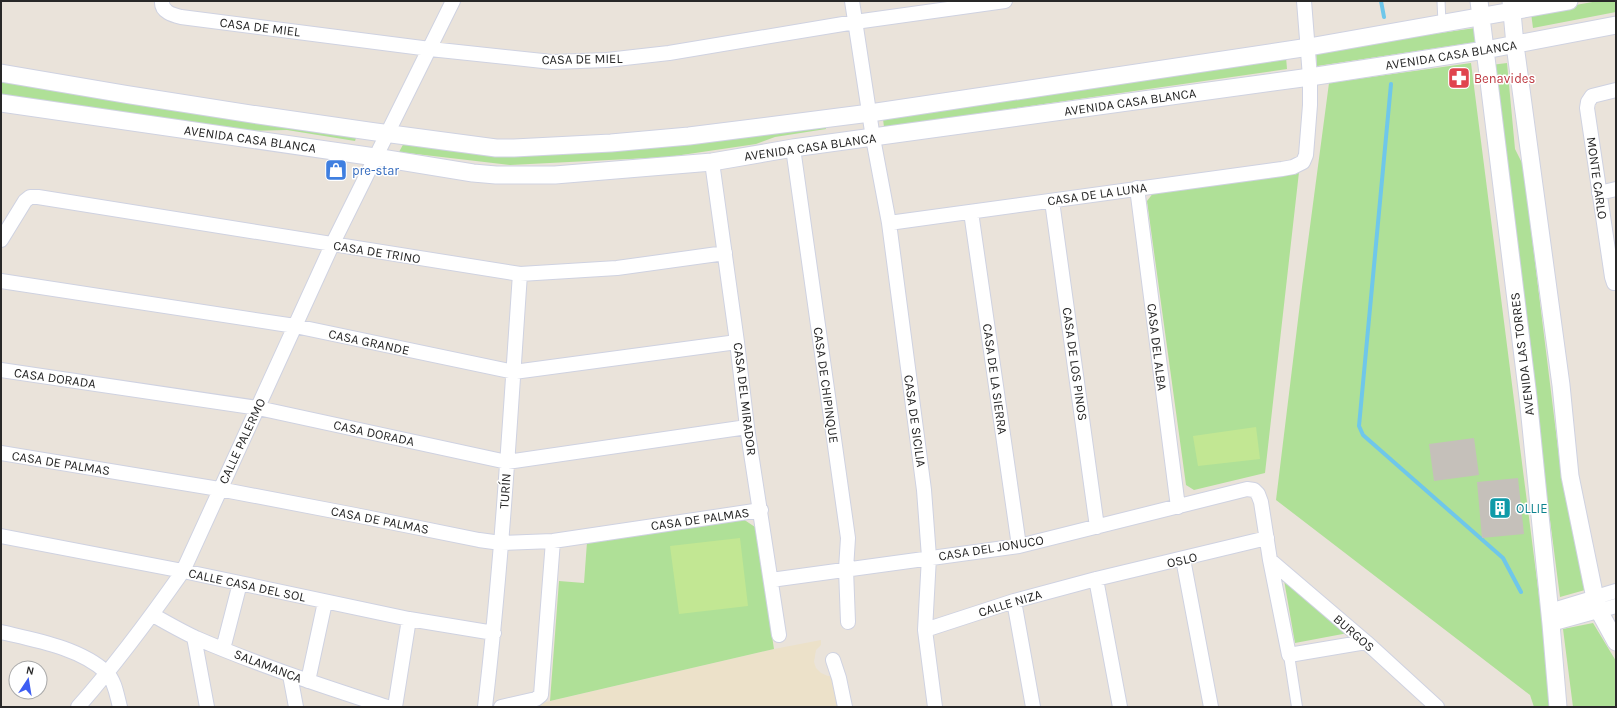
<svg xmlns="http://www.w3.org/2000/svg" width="1617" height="708" font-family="Karla,sans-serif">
<rect width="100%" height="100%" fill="#eae3da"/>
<path fill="#ece1c9" d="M 821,640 L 821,645 L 816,650 L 814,662 L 816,668 L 821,673 L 828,676 L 836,677 L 840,707 L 525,707 L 774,649 Z"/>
<path fill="#afe097" d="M 1598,1 L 1616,1 L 1616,12 L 1533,28 L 1531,13 Z
M 1475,28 L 1476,42 L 1317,66 L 1316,51 Z
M 1286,57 L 1287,69 L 884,127 L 883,119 Z
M 1471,63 L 1552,698 L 1553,707 L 1534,707 L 1530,695 L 1276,500 L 1302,287 L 1329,83 Z
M 1507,63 L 1515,149 L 1523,165 L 1562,481 L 1585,590 L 1560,597 L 1491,65 Z
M 1,82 L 357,135 L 355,141 L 287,130 L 245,131 L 1,95 Z
M 825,123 L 826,129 L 775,137 L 756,144 L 668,157 L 510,165 L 399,152 L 405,141 L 498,152 Z
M 1299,172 L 1265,473 L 1194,490 L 1186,485 L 1147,201 L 1154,192 Z
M 743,519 L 755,527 L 774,649 L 550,701 L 559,581 L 584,583 L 587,542 Z
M 1284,580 L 1348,633 L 1295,643 Z
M 1593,623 L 1616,661 L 1616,707 L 1573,707 L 1563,629 Z"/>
<path fill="#c2e793" d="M 1256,427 L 1260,459 L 1198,466 L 1193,436 Z
M 740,538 L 748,606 L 679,614 L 670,546 Z"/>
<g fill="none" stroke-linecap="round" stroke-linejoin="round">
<path stroke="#6fc7ea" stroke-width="4" d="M 1381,1 L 1384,17
M 1391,84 L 1359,426 L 1363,435 L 1503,558 L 1521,592"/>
</g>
<path fill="#c5c0ba" d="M 1474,438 L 1479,475 L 1434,481 L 1429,444 Z
M 1518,478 L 1524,534 L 1482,538 L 1477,482 Z"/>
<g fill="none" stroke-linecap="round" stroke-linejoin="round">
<g stroke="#cfd2e1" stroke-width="9">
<path id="service" d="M 1441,1 L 1442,23"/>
</g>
<g stroke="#cfd2e1" stroke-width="12">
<path id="pedestrian" d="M 1289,655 L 1297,707"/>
</g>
<g stroke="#cfd2e1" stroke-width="16">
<path id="minor" d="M 162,1 C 161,12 173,15 181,17 L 430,49 L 552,62 L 607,60 L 669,53 L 855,22 L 1005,1
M 852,1 L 873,138 L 889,223 L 924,490 L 929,557 L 925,630 L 935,707
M 1616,90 L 1592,96 L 1588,102 L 1587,108 L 1612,277 L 1614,283 L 1616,283
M 793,148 L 848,538 L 846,569 L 848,622
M 712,162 L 737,342 L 747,427 L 779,635
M 1137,188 L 1178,507
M 1599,193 L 1616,189
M 1052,201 L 1097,527
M 971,212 L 1019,546
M 889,223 L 1282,169 L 1293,167 L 1303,162 L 1306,155 L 1310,105 L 1310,77 L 1304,1
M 1,240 L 25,201 L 30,197 L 38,197 L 520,274 L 617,268 L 725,253
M 1,281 L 295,326 L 514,372 L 737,342
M 1,370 L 258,408 L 507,462 L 747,427
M 1,453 L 219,489 L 355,515 L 479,540 L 501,543 L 553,541 L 761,510
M 1,536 L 183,571 L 409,619 L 494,633
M 1183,559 L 1211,707
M 1270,560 L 1366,642 L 1437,707
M 1096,579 L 1120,707
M 771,580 L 1019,546 L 1247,489 L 1254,490 L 1258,494 L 1261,502 L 1270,560 L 1289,655 L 1366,642
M 1014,601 L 1033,707
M 1550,611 L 1616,591
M 153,615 C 167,623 181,631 196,638 C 258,665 323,686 387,707
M 1551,624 L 1616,606
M 925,630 L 1014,601 L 1096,579 L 1267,538
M 1,632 C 35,640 81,648 107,673 C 115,681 117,696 120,707
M 194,637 L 207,707
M 223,649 L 240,583
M 833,660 L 839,678 L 845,707
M 290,675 L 296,707
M 308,681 L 325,602
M 78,707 C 116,664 150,618 183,571 L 332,245 L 453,1
M 395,707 L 409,619
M 485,707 C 502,563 510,419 520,274
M 501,707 L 536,699 L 541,695 L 553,541"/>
</g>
<g stroke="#cfd2e1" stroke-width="19">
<path id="tertiary" d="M 1479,1 L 1528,397 L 1551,624 L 1558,707
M 1511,1 L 1515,45 L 1561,385 L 1570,476 L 1595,598 L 1599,611 L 1616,642
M 1,73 C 165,102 330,127 496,148 L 514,148 L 611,143 L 689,136 L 870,113 L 1309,47 L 1569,1
M 1,103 L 375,157 L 473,173 L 496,175 L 555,175 L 712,162 L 793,148 L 1310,77 L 1485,50 L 1616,25"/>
</g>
<use href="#service" stroke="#fff" stroke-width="7"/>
<use href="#pedestrian" stroke="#fff" stroke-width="10"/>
<use href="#minor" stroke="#fff" stroke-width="14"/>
<use href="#tertiary" stroke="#fff" stroke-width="17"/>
</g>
<defs>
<g id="pharmacy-square" transform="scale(1.15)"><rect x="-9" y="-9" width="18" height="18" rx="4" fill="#e0444e" stroke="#fff"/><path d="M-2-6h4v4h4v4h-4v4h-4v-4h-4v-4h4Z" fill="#fff"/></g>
<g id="shop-square" transform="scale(1.15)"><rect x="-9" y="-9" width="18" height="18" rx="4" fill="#3f7fe0" stroke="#fff"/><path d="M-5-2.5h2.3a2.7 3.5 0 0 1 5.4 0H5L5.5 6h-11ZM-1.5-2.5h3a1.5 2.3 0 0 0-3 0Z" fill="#fff"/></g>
<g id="building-square" transform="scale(1.15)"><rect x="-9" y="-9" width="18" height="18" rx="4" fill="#0f9aa8" stroke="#fff"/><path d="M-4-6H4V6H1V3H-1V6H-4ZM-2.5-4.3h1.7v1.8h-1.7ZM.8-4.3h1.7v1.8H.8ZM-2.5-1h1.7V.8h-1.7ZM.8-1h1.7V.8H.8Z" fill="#fff"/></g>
</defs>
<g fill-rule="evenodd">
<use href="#pharmacy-square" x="1459" y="78"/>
<use href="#shop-square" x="336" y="170"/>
<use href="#building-square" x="1500" y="508"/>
</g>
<g text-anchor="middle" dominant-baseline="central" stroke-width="3" stroke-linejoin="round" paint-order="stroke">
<g font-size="13" fill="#282828" stroke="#fff">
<text transform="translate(260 27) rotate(7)">CASA DE MIEL</text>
<text transform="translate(1451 55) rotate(-9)">AVENIDA CASA BLANCA</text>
<text transform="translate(582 59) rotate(-1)">CASA DE MIEL</text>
<text transform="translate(1130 102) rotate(-8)">AVENIDA CASA BLANCA</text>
<text transform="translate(250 139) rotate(8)">AVENIDA CASA BLANCA</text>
<text transform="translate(810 147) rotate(-8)">AVENIDA CASA BLANCA</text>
<text transform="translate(1597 178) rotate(82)">MONTE CARLO</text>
<text transform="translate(1097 194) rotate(-8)">CASA DE LA LUNA</text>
<text transform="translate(377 252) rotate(9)">CASA DE TRINO</text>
<text transform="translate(369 342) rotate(12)">CASA GRANDE</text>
<text transform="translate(1157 347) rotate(83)">CASA DEL ALBA</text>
<text transform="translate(1522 354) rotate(-97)">AVENIDA LAS TORRES</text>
<text transform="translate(1075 364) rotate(82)">CASA DE LOS PINOS</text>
<text transform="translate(55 378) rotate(8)">CASA DORADA</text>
<text transform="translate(995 379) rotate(82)">CASA DE LA SIERRA</text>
<text transform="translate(826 385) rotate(82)">CASA DE CHIPINQUE</text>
<text transform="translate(745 399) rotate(83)">CASA DEL MIRADOR</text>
<text transform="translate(915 421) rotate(82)">CASA DE SICILIA</text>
<text transform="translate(374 433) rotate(12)">CASA DORADA</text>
<text transform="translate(242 441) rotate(-65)">CALLE PALERMO</text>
<text transform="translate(61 463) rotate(9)">CASA DE PALMAS</text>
<text transform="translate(505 491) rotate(-86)">TURÍN</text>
<text transform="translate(700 519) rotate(-8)">CASA DE PALMAS</text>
<text transform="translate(380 520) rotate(11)">CASA DE PALMAS</text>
<text transform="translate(991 548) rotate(-9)">CASA DEL JONUCO</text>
<text transform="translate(1182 560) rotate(-13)">OSLO</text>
<text transform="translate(247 585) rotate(12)">CALLE CASA DEL SOL</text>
<text transform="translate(1010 603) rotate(-17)">CALLE NIZA</text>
<text transform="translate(1354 633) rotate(41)">BURGOS</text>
<text transform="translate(268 666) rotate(21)">SALAMANCA</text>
</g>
<g font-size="13" fill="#be3a42" stroke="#fff" text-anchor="start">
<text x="1474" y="78">Benavides</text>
</g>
<g font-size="13" fill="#366cbe" stroke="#fff" text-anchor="start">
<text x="352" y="170">pre-star</text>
</g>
<g font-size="13" fill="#0d838f" stroke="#fff" text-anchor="start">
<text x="1516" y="508">OLLIE</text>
</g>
</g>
<rect width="1617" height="708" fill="none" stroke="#282828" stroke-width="4"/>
<g transform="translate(28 680) rotate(12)"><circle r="19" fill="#ffffff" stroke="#a9a9a9"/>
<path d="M0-3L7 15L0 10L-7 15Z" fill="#3d5df3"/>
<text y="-6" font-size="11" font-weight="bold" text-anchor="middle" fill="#282828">N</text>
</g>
</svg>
